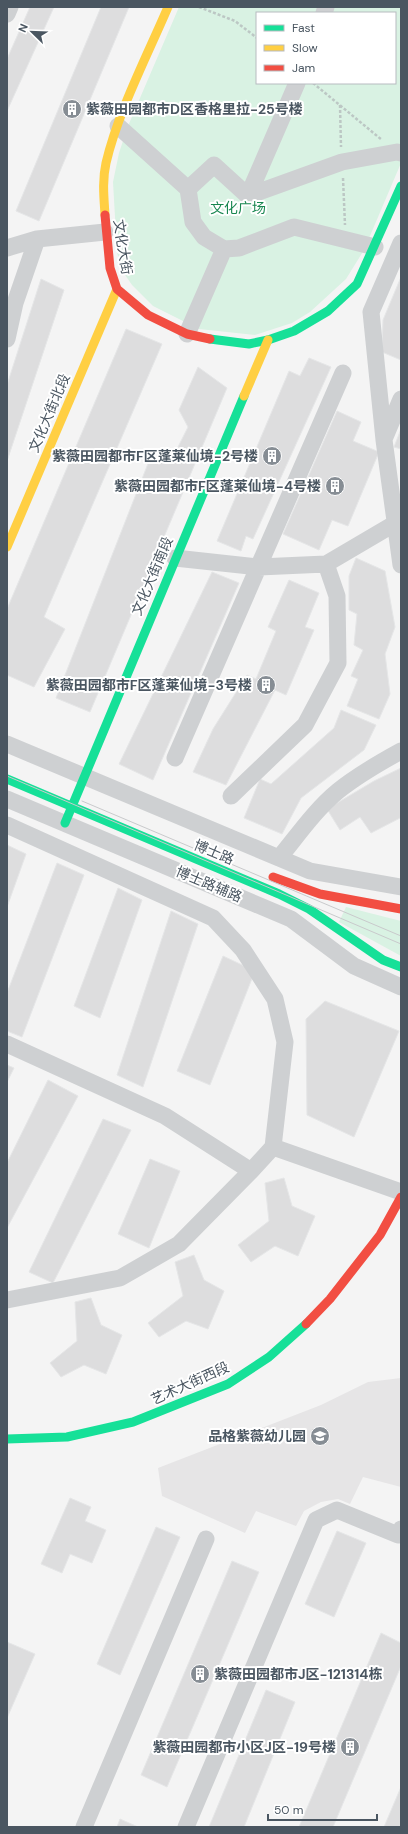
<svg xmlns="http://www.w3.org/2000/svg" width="408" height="1834" font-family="'DM Sans','Noto Sans SC',sans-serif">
<rect width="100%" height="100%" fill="#f4f4f4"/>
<path fill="#e6e5e6" d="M 401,1378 L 401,1487 L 363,1477 L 350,1504 L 338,1499 L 321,1502 L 304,1511 L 296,1526 L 256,1511 L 245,1533 L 162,1496 L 158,1468 L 321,1405 L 368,1382 Z"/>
<path fill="#d9f2e3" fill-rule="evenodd" d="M 179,7 L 401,7 L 401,163 L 364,250 L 346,279 L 310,312 L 292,323 L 255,335 L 199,329 L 153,306 L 132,285 L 121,269 L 117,252 L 113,182 L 119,153 L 128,126 ZM 257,13 L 395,13 L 395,83 L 257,83 Z
M 346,907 L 401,921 L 401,956 L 339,922 Z"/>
<path fill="#ddddde" stroke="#e5e6e7" d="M 30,7 L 54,7 L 7,111 L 7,59 Z
M 101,7 L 129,7 L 39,221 L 16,211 Z
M 401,277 L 401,360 L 382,352 L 383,320 Z
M 41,279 L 64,290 L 7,461 L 7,385 Z
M 126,329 L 162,344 L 44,617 L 65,629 L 34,687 L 7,675 L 7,609 Z
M 309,358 L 331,367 L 253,539 L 246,536 L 241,551 L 217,541 L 289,371 L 300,376 Z
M 198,367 L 227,388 L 90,712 L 56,698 L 149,461 L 170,463 L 188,427 L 179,410 Z
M 337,411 L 361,422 L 353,441 L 379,452 L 348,526 L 332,520 L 319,550 L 283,534 Z
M 401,429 L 401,449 L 394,447 Z
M 356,558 L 385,571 L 395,627 L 385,654 L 390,694 L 379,719 L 347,706 L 358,679 L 351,676 L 363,650 L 354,645 L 357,614 L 349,610 L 349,576 Z
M 212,572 L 239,583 L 153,780 L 119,764 Z
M 289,580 L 319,593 L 305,627 L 314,630 L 286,695 L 275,690 L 226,785 L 193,772 L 213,729 L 247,675 L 256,679 L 276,631 L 268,627 Z
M 341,710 L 376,725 L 364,750 L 301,798 L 282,834 L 244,818 L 260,779 L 271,784 L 334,728 Z
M 401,768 L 401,820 L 400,818 L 371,833 L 360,817 L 340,830 L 327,809 L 374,781 Z
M 7,845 L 26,854 L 7,907 Z
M 57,863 L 84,875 L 22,1037 L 7,1031 L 7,993 Z
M 118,888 L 142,900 L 100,1018 L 74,1006 Z
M 171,911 L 198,924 L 143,1087 L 117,1075 Z
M 223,956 L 255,971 L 210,1085 L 177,1071 Z
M 325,1001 L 399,1031 L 354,1137 L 307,1115 L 306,1019 Z
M 7,1065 L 14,1068 L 7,1082 Z
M 48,1080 L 78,1096 L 7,1228 L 7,1163 Z
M 103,1119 L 131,1130 L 53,1283 L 29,1272 Z
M 150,1159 L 180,1171 L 149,1248 L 118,1234 Z
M 284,1178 L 292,1206 L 315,1216 L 298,1256 L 275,1246 L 251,1262 L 238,1245 L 269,1221 L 265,1183 Z
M 194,1255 L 204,1280 L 224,1291 L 208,1329 L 186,1321 L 159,1337 L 148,1323 L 183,1296 L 175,1262 Z
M 91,1298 L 101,1325 L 122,1335 L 106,1374 L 84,1365 L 61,1377 L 50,1363 L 77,1341 L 75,1302 Z
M 70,1498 L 91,1507 L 85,1521 L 106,1530 L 92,1563 L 70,1554 L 62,1573 L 41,1564 Z
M 156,1527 L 180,1537 L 120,1675 L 97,1664 Z
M 337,1531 L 366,1543 L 334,1617 L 305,1604 Z
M 232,1561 L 259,1572 L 167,1787 L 141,1775 Z
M 381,1633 L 401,1643 L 401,1666 L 333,1827 L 299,1827 Z
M 7,1642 L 35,1654 L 7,1718 Z
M 266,1690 L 295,1702 L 244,1827 L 209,1827 Z
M 401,1787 L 401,1827 L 384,1827 Z
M 120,1819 L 138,1827 L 117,1827 Z"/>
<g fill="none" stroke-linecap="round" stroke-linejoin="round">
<path stroke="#bcc7c4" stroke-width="2.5" stroke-dasharray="3 2" stroke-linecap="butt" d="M 199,7 L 235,21 L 257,38
M 313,83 L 382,140
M 340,105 L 341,147
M 343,178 L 345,225"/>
<path stroke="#ced0d2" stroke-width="17" d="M 324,13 L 326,7
M 7,14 L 10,7
M 118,126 L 188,189 L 214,165 L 248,196 L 342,162 L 397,152 L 401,153
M 188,189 L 193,222 L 204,237 L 224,249 L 239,248 L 294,227 L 375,247
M 248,196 L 297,83
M 401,243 L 371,312 L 384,440 L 401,565
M 7,248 L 37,239 L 105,232
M 187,334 L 224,249
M 7,339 L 15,303 L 37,239
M 385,437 L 401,399
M 175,558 L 259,567 L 326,564 L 394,524 L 401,517
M 7,744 L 310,871 L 401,887
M 175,758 L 343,373
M 231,796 L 305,725 L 338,663 L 337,596 L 326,564
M 7,799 L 291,919 L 354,966 L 401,987
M 7,825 L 213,918 L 243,950 L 275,999 L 285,1042 L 273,1147 L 251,1171 L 179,1244 L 120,1278 L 7,1300
M 279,858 C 298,835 315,810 338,791 C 358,775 379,763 401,751
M 7,1044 L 165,1116 L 251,1171
M 273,1147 L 401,1192
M 84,1827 L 206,1539
M 186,1827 L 316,1520 L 337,1510 L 398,1535 L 401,1529"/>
<path stroke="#16e098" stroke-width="9" d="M 210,339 L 249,344 L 268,340 L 294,331 L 328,311 L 357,284 L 401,186
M 7,779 L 279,894 L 309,909 L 383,960 L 401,967
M 65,823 L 244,396
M 7,1439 L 67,1437 L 133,1422 L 228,1384 L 269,1357 L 306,1324"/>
<path stroke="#ffcf43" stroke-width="9" d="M 105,215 C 104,198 102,181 106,163 C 118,112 147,56 168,7
M 244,396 L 268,340
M 7,547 L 117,289"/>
<path stroke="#f24e42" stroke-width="9" d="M 105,215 L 110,268 L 117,289 L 148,315 L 187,334 L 210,339
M 273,877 L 320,894 L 401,909
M 306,1324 L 330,1299 L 380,1235 L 401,1197"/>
<path stroke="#c9cacc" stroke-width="1" d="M 7,776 L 401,944
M 82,801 L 401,936"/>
</g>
<defs>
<g id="building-disc" transform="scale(1)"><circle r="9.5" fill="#868d94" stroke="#fff"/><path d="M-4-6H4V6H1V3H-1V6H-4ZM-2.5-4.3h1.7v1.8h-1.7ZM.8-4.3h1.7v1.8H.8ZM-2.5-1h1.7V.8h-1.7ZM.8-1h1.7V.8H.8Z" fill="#fff"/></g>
<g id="school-disc" transform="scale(1)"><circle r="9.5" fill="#868d94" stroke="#fff"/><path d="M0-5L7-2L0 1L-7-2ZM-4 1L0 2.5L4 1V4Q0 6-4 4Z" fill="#fff"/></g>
</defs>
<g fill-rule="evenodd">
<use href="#building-disc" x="72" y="109"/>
<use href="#building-disc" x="272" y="456"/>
<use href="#building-disc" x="335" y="486"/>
<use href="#building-disc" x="266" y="685"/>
<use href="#school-disc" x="320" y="1436"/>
<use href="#building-disc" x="200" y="1674"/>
<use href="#building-disc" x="350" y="1747"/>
</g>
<g text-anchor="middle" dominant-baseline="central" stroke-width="4" stroke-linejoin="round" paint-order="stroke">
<g font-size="14" font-weight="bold" fill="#4a5661" stroke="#fff" text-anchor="end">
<text x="86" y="109" text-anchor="start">紫薇田园都市D区香格里拉-25号楼</text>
<text x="258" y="456">紫薇田园都市F区蓬莱仙境-2号楼</text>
<text x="321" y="486">紫薇田园都市F区蓬莱仙境-4号楼</text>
<text x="252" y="685">紫薇田园都市F区蓬莱仙境-3号楼</text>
<text x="306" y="1436">品格紫薇幼儿园</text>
<text x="214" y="1674" text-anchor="start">紫薇田园都市J区-121314栋</text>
<text x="336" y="1747">紫薇田园都市小区J区-19号楼</text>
</g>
<g font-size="14" fill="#17864f" stroke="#fff">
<text x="238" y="208">文化广场</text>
</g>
<g font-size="14" fill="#4a5661" stroke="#fff">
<text transform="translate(123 247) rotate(81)">文化大街</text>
<text transform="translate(49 413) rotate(-67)">文化大街北段</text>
<text transform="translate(152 576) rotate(-67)">文化大街南段</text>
<text transform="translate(214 852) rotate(23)">博士路</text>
<text transform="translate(209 884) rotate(23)">博士路辅路</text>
<text transform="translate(190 1383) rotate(-24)">艺术大街西段</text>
</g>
</g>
<rect width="408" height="1834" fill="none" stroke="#4a5661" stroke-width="16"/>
<rect x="256" y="12" width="140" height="72" fill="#ffffff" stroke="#b7bbc0"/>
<rect x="264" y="25" width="20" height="6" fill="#16e098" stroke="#b7bbc0"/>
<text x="292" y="32" font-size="12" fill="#4a5661">Fast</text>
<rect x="264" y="45" width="20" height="6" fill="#ffcf43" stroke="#b7bbc0"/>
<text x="292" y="52" font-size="12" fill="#4a5661">Slow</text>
<rect x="264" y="65" width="20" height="6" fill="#f24e42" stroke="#b7bbc0"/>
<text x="292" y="72" font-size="12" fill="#4a5661">Jam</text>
<g transform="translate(32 32) rotate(293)" stroke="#ffffff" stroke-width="3" paint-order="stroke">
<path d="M0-3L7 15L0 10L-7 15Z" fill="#4a5661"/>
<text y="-6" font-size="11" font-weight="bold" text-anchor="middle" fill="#4a5661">N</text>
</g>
<path d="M268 1814v6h109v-6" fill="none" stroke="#4a5661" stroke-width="2"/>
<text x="274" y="1814" font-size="12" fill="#4a5661" stroke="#ffffff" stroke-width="3" paint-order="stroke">50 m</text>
</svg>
